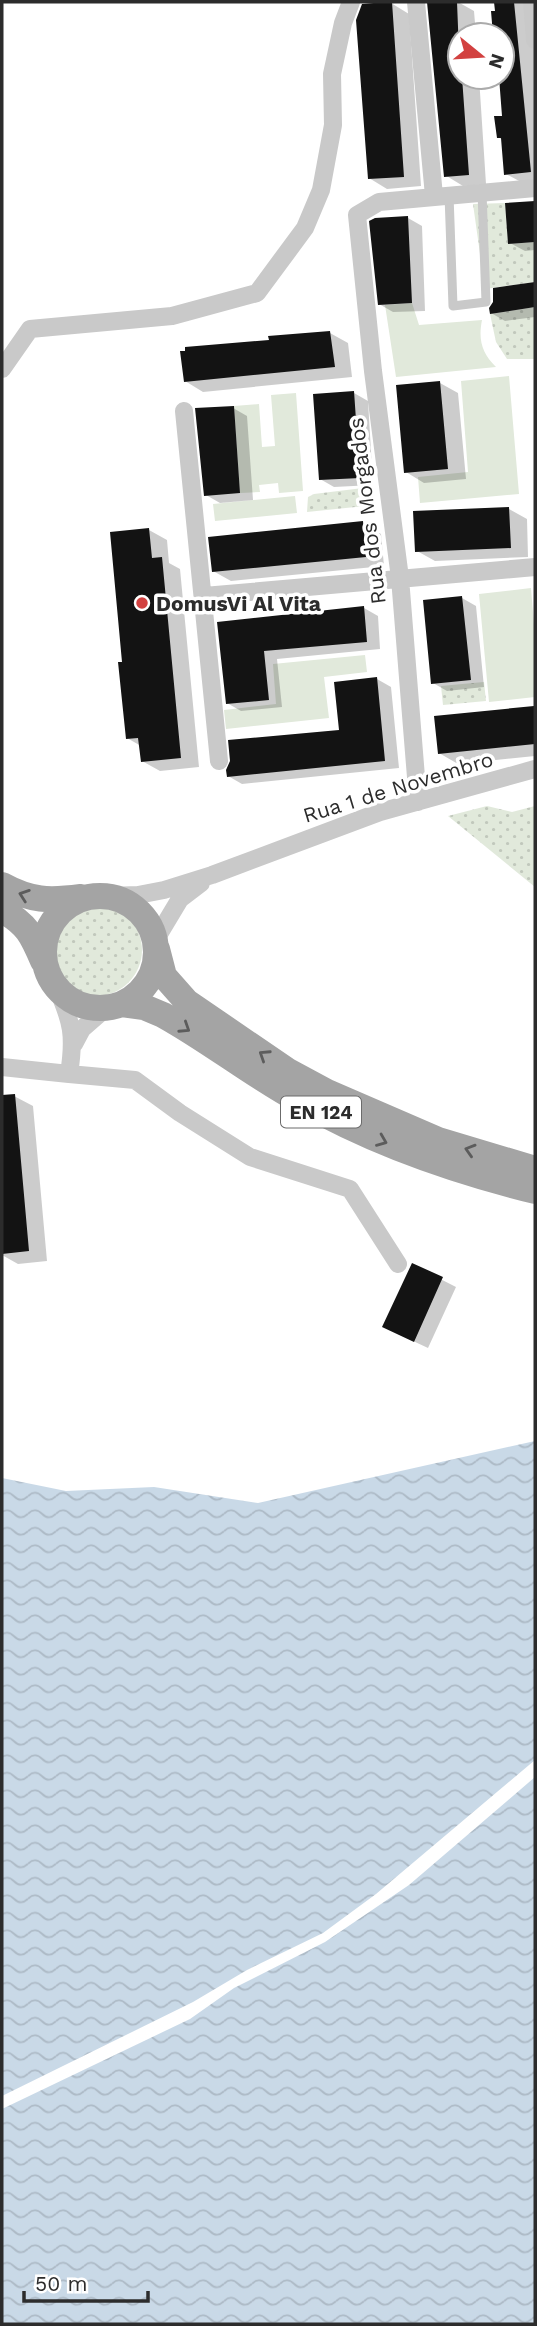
<svg xmlns="http://www.w3.org/2000/svg" width="537" height="2326" font-family="'Work Sans',sans-serif">
<defs>
<pattern id="grass-dots" width="8" height="8" patternUnits="userSpaceOnUse" patternTransform="scale(1.75)"><rect width="8" height="8" fill="#e1e9db"/><path d="M2 2h.1M6 6h.1" fill="none" stroke="#c1c8bc" stroke-width="1.8" stroke-linecap="round"/></pattern>
<pattern id="water-waves" width="16" height="10" patternUnits="userSpaceOnUse" patternTransform="scale(1.75)"><rect width="16" height="10" fill="#c9d9e7"/><path d="M0 5q4-4 8 0t8 0" fill="none" stroke="#adbac6"/></pattern>
</defs>
<rect width="100%" height="100%" fill="#fff"/>
<path fill="url(#grass-dots)" d="M 505,203 L 508,244 L 535,242 L 535,282 L 485,289 L 473,204 Z
M 535,307 L 535,359 L 507,359 L 496,342 L 490,314 Z
M 363,488 L 365,506 L 307,512 L 308,497 L 314,494 Z
M 484,682 L 486,701 L 443,705 L 441,686 Z
M 487,806 L 512,812 L 535,806 L 535,887 L 448,816 Z
M50 950a46 46 0 1 1 92 0a46 46 0 1 1-92 0Z"/>
<path fill="#e1e9db" d="M 412,303 L 419,325 L 482,320 C 478,340 482,353 496,367 L 396,377 L 385,305 Z
M 509,376 L 519,494 L 420,503 L 418,477 L 468,472 L 461,381 Z
M 296,393 L 303,491 L 279,493 L 278,483 L 259,485 L 260,492 L 240,493 L 234,406 L 259,404 L 262,447 L 275,446 L 271,395 Z
M 295,496 L 297,513 L 215,521 L 213,504 Z
M 531,588 L 535,637 L 535,697 L 489,702 L 479,594 Z
M 365,655 L 367,672 L 324,677 L 329,718 L 226,729 L 224,710 L 276,704 L 273,664 Z"/>
<path fill="url(#water-waves)" d="M 535,1441 L 535,1760 L 376,1894 L 323,1933 L 247,1970 L 193,2002 L 2,2096 L 2,1478 L 66,1491 L 154,1487 L 258,1503 Z
M 535,1777 L 535,2324 L 2,2324 L 2,2109 L 190,2019 L 234,1988 L 325,1942 L 409,1885 Z"/>
<path fill="#0003" d="M 458,2 L 474,11 L 476,35 L 460,35 L 460,77 L 479,77 L 486,184 L 463,186 L 445,175 L 429,3 Z
M 496,2 L 535,2 L 535,181 L 521,182 L 506,174 L 503,140 L 498,137 L 504,117 L 500,77 L 502,35 L 487,35 L 487,31 L 494,31 Z
M 391,3 L 409,14 L 421,186 L 387,189 L 369,178 Z
M 535,203 L 535,250 L 525,251 L 510,243 L 507,205 Z
M 408,218 L 422,226 L 425,311 L 393,312 L 379,304 Z
M 535,283 L 535,317 L 505,321 L 491,313 L 495,303 L 494,290 Z
M 330,333 L 348,343 L 352,377 L 203,392 L 185,381 L 271,341 Z
M 440,383 L 458,393 L 466,479 L 424,483 L 406,472 Z
M 354,393 L 368,401 L 373,485 L 334,487 L 320,479 Z
M 233,408 L 247,416 L 253,500 L 220,503 L 206,495 Z
M 509,509 L 527,519 L 528,557 L 435,561 L 417,551 Z
M 362,523 L 381,534 L 384,566 L 231,581 L 213,571 Z
M 149,530 L 167,540 L 169,563 L 180,569 L 199,767 L 160,771 L 142,761 L 141,746 L 127,738 L 124,663 Z
M 462,598 L 476,606 L 484,687 L 447,691 L 433,683 Z
M 364,608 L 378,616 L 380,649 L 277,659 L 282,707 L 241,711 L 227,703 L 219,623 Z
M 377,679 L 391,687 L 399,768 L 242,784 L 228,776 L 232,761 L 341,731 Z
M 533,708 L 535,709 L 535,756 L 458,764 L 439,753 Z
M 14,1096 L 33,1106 L 47,1261 L 18,1264 L 2,1255 L 2,1097 Z
M 413,1265 L 456,1287 L 428,1348 L 398,1334 Z"/>
<path fill="#131313" d="M 385,2 L 392,2 L 404,177 L 368,179 L 356,20 L 362,4 Z
M 427,2 L 457,2 L 460,77 L 462,77 L 469,175 L 444,177 Z
M 494,2 L 514,2 L 531,172 L 504,175 L 501,138 L 497,138 L 494,116 L 502,116 L 499,77 L 502,77 L 502,35 L 493,35 L 491,11 L 495,11 Z
M 535,201 L 535,242 L 508,244 L 505,203 Z
M 408,216 L 412,303 L 378,305 L 369,221 L 375,218 Z
M 535,282 L 535,307 L 490,314 L 489,308 L 493,302 L 493,288 Z
M 330,331 L 335,367 L 184,382 L 180,351 L 185,351 L 185,347 L 269,340 L 268,336 Z
M 440,381 L 448,469 L 404,473 L 396,385 Z
M 354,391 L 360,478 L 319,480 L 313,394 Z
M 234,406 L 240,493 L 204,496 L 195,408 Z
M 509,507 L 511,548 L 415,552 L 413,511 Z
M 363,521 L 366,557 L 212,572 L 208,537 Z
M 149,528 L 152,558 L 162,557 L 181,758 L 141,762 L 138,738 L 126,739 L 118,662 L 122,662 L 110,532 Z
M 462,596 L 471,680 L 431,684 L 423,600 Z
M 364,606 L 367,642 L 264,651 L 269,700 L 226,704 L 217,622 Z
M 377,677 L 385,761 L 227,777 L 226,770 L 230,761 L 228,740 L 339,730 L 334,682 Z
M 534,706 L 535,744 L 438,754 L 434,716 Z
M 15,1094 L 29,1251 L 2,1254 L 2,1095 Z
M 412,1263 L 443,1277 L 414,1342 L 382,1327 Z"/>
<g fill="none" stroke-linecap="round" stroke-linejoin="round">
<path stroke="#c9c9c9" stroke-width="9" d="M 449,195 L 453,306 L 486,302 L 482,192"/>
<path stroke="#c9c9c9" stroke-width="18" d="M 416,2 L 434,196
M 532,2 L 535,40
M 2,369 L 30,329 L 172,316 L 257,293 L 305,228 L 321,190 L 333,125 L 332,74 L 343,23 L 351,2
M 184,411 L 219,761
M 204,596 L 535,567
M 418,802 L 400,578 L 373,371 L 357,215 L 379,202 L 535,188
M 108,896 L 138,895 L 164,890 L 212,875 L 380,812 L 535,769
M 156,939 L 180,899 L 201,883
M 74,1044 L 82,1029 L 106,1008
M 2,1067 L 69,1074 C 75,1036 72,1022 57,988
M 69,1074 L 135,1080 L 180,1113 L 250,1157 L 350,1189 L 398,1264"/>
<path stroke="#a4a4a4" stroke-width="26" d="M 2,885 C 31,901 49,901 81,897
M44 952a56 56 0 1 1 112 0a56 56 0 1 1-112 0Z
M 2,910 C 27,924 32,935 43,961
M 157,949 L 164,976 L 187,1002 L 288,1071 L 327,1092 L 438,1140 L 535,1169
M 122,1004 L 144,1007 L 163,1015 C 210,1041 252,1075 300,1101 C 373,1143 454,1171 535,1191"/>
</g>
<defs><path id="oneway-chevron" d="M-2-3.5L2.5 0L-2 3.5" fill="none" stroke-width="1.6" stroke-linecap="round" stroke-linejoin="round" transform="scale(1.75)"/></defs>
<g stroke="#5c5c5c">
<use href="#oneway-chevron" transform="translate(24 895) rotate(-161)"/>
<use href="#oneway-chevron" transform="translate(185 1028) rotate(33)"/>
<use href="#oneway-chevron" transform="translate(264 1055) rotate(-147)"/>
<use href="#oneway-chevron" transform="translate(382 1141) rotate(22)"/>
<use href="#oneway-chevron" transform="translate(470 1150) rotate(-163)"/>
</g>
<circle fill="#d24140" stroke="#fff" stroke-width="2.5" cx="142" cy="603" r="7"/>
<g text-anchor="middle" dominant-baseline="central" stroke-width="7" stroke-linejoin="round" paint-order="stroke">
<rect fill="#fff" stroke="#6b6b6b" stroke-width="2" x="281" y="1096.5" width="80" height="31" rx="5"/>
<g font-size="19" font-weight="bold" fill="#2c2c2c">
<text x="321" y="1112">EN 124</text>
</g>
<g font-size="21" fill="#2c2c2c" stroke="#fff">
<text transform="translate(367 511) rotate(-97)">Rua dos Morgados</text>
<text transform="translate(398 787) rotate(-17)">Rua 1 de Novembro</text>
</g>
<g font-size="21" font-weight="bold" fill="#2c2c2c" stroke="#fff" text-anchor="start">
<text x="156" y="603">DomusVi Al Vita</text>
</g>
</g>
<rect width="537" height="2326" fill="none" stroke="#2c2c2c" stroke-width="7"/>
<g transform="translate(481 56) rotate(108)"><circle r="33" fill="#ffffff" stroke="#ababab" stroke-width="2"/>
<path d="M0-5L12 26L0 18L-12 26Z" fill="#d24140"/>
<text y="-10" font-size="19" font-weight="bold" text-anchor="middle" fill="#2c2c2c">N</text>
</g>
<path d="M24 2291v10h124v-10" fill="none" stroke="#2c2c2c" stroke-width="3.5"/>
<text x="35" y="2291" font-size="21" fill="#2c2c2c" stroke="#ffffff" stroke-width="5" paint-order="stroke">50 m</text>
</svg>
